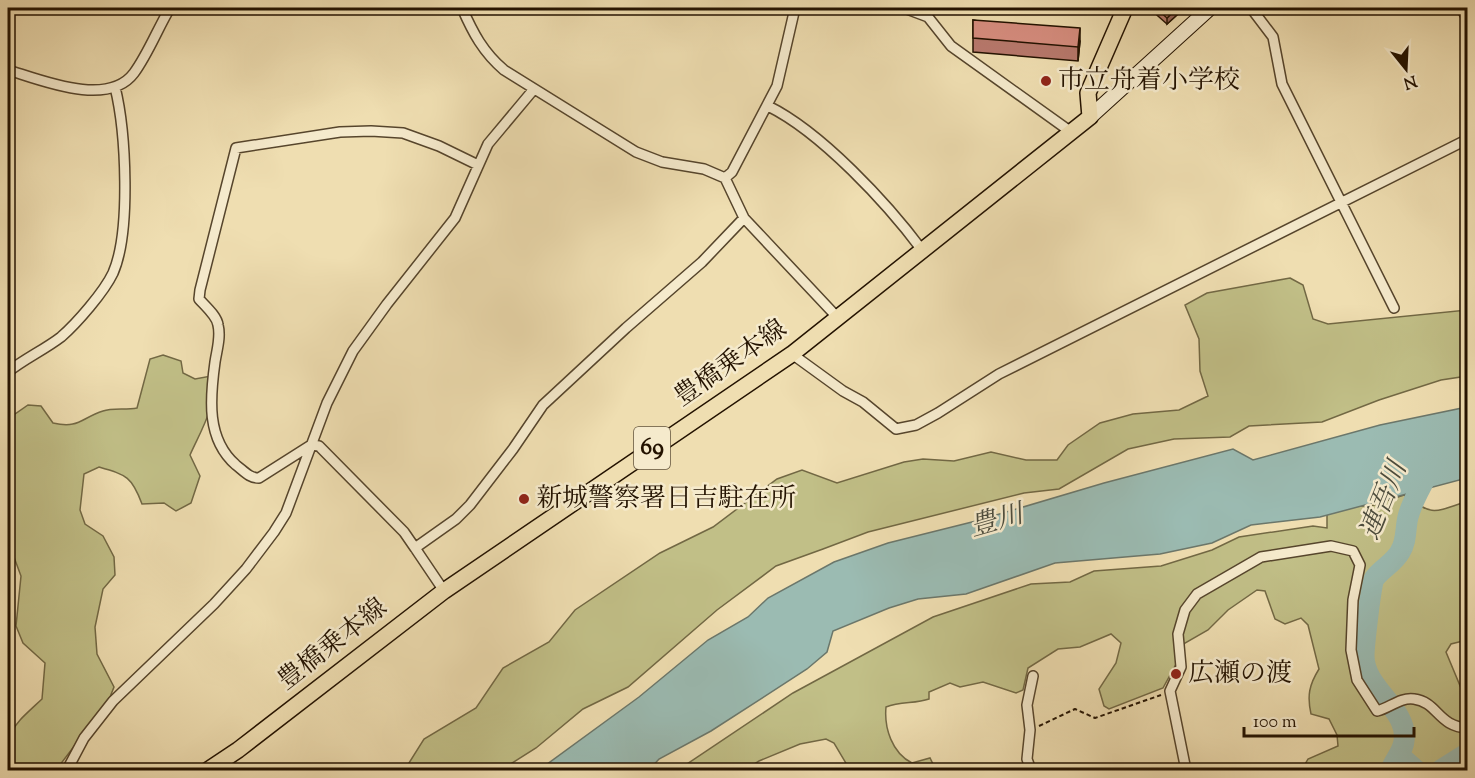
<svg xmlns="http://www.w3.org/2000/svg" width="1475" height="778" font-family="'Sorts Mill Goudy','Noto Serif JP',serif">
<rect width="100%" height="100%" fill="#efdeb1"/>
<filter id="stains"><feTurbulence type="fractalNoise" baseFrequency=".00333" numOctaves="4"/><feColorMatrix values="0 0 0 0 .2 0 0 0 0 .09 0 0 0 0 .02 0 0 0 .5 -.17"/></filter>
<radialGradient id="worn" r=".72"><stop offset=".6" stop-color="#630" stop-opacity="0"/><stop offset="1" stop-color="#630" stop-opacity=".3"/></radialGradient>
<path fill="#c1bf87" stroke="#726844" stroke-width="1.5" d="M 1290,278 L 1303,285 L 1313,319 L 1328,324 L 1467,310 L 1467,376 L 1441,380 L 1379,400 L 1322,422 L 1249,426 L 1230,437 L 1174,439 L 1128,449 L 1059,489 L 1024,493 L 868,532 L 823,549 L 776,566 L 717,610 L 628,687 L 583,709 L 536,748 L 501,770 L 400,770 L 409,763 L 424,739 L 476,708 L 503,668 L 549,642 L 575,610 L 660,553 L 713,527 L 777,479 L 802,470 L 837,483 L 904,462 L 923,459 L 954,461 L 991,452 L 1026,460 L 1057,460 L 1068,445 L 1100,423 L 1133,414 L 1179,410 L 1208,396 L 1200,371 L 1199,339 L 1185,305 L 1207,293 Z
M 163,355 L 181,361 L 183,373 L 195,379 L 211,376 C 220,401 200,432 190,455 L 200,476 L 191,503 L 176,511 L 164,503 L 142,504 C 132,477 127,475 99,467 L 84,474 L 80,510 L 85,524 L 103,536 L 114,557 L 115,575 L 103,589 L 95,627 L 97,654 L 114,687 L 108,702 L 56,770 L 8,770 C 7,728 11,728 42,699 L 45,663 L 23,643 L 16,626 L 21,576 L 8,541 L 8,419 L 28,405 L 41,406 L 53,423 C 79,429 81,418 103,411 C 112,408 126,410 137,408 L 150,359 Z
M 1467,488 L 1467,640 L 1451,644 L 1446,652 L 1461,688 L 1467,694 L 1467,770 L 1306,770 L 1304,766 L 1308,759 L 1338,746 L 1337,735 L 1329,719 L 1311,714 C 1307,696 1309,685 1319,669 L 1308,625 L 1301,618 L 1285,624 L 1275,619 L 1265,591 L 1257,590 L 1228,610 L 1208,630 L 1185,643 L 1176,654 L 1176,664 L 1163,688 L 1109,709 L 1104,706 L 1099,689 L 1116,663 L 1121,643 L 1111,634 L 1080,647 L 1058,649 L 1028,668 L 1023,690 L 1016,693 L 983,682 L 960,687 L 950,683 L 929,692 L 929,699 C 915,704 901,701 886,707 C 884,728 892,753 912,763 L 930,758 L 933,764 L 922,770 L 850,770 L 834,743 L 826,739 L 800,744 L 759,761 L 745,770 L 678,770 L 793,693 L 933,617 L 1031,584 L 1070,582 L 1094,571 L 1161,566 L 1212,550 L 1239,537 L 1313,526 L 1327,528 L 1327,515 L 1339,506 L 1371,506 L 1404,495 C 1432,514 1430,514 1462,503 Z"/>
<path fill="#9bbbb2" stroke="#6b776b" stroke-width="1.5" d="M 1467,407 L 1467,478 L 1320,517 L 1251,525 L 1212,543 L 1160,554 L 1055,563 L 966,594 L 918,599 L 889,608 L 833,631 L 827,652 L 807,669 L 711,731 L 659,759 L 649,770 L 539,770 L 639,697 L 708,640 L 748,617 L 768,598 L 834,562 L 888,543 L 976,521 L 1104,483 L 1233,449 L 1253,460 L 1380,425 Z"/>
<g fill="none" stroke-linecap="round" stroke-linejoin="round">
<path stroke="#9bbbb2" stroke-width="21" d="M 1399,755 L 1416,770
M 1391,770 C 1394,760 1403,752 1404,741 C 1409,709 1364,689 1364,656 C 1364,647 1371,583 1374,579 C 1381,569 1394,563 1400,552 C 1407,541 1405,529 1408,517 C 1412,500 1424,483 1431,466
M 1441,770 L 1468,753"/>
<g stroke="#56452c" stroke-width="12">
<path id="minor" d="M 462,8 C 473,33 483,52 504,70 L 636,152 L 662,162 L 704,169 L 725,178 L 744,218 L 837,317
M 904,8 L 928,17 L 951,46 L 1071,132
M 1251,8 L 1273,37 L 1282,84 L 1394,308
M 1461,8 L 1468,20
M 8,70 C 41,80 108,108 134,73 C 148,54 158,28 170,8
M 768,106 C 821,132 887,203 922,250
M 725,178 L 732,172 L 777,86 L 795,8
M 792,354 L 843,391 L 863,402 L 896,429 L 916,425 L 938,413 L 999,374 L 1468,139
M 8,372 C 24,359 44,350 61,337 C 77,323 104,292 113,273 C 131,232 126,132 115,87
M 415,548 L 404,532 L 319,446 L 311,445 L 259,478 C 249,478 244,471 236,465 C 206,439 210,398 215,362 C 217,349 221,337 218,325 C 217,316 205,306 199,299 L 200,290 L 236,148 L 340,132 L 371,131 L 403,133 L 439,146 L 478,165
M 444,591 L 415,548 L 456,519 L 470,505 L 513,449 L 543,405 L 626,328 L 702,262 L 744,218
M 769,769 L 770,770
M 67,770 L 84,738 L 113,701 L 214,604 L 246,569 L 274,532 L 286,513 L 327,403 L 353,351 L 387,304 L 455,218 L 488,144 L 534,89
M 1031,770 L 1027,759 L 1030,730 L 1027,705 L 1033,676
M 1186,770 L 1170,691 L 1181,667 L 1178,634 L 1185,610 L 1197,594 L 1261,557 L 1331,546 L 1353,551 L 1360,565 L 1353,600 L 1351,650 L 1357,680 L 1377,711 C 1390,708 1400,697 1414,699 C 1438,702 1438,727 1468,728"/>
</g>
<g stroke="#231200" stroke-width="16">
<path id="secondary" d="M 1090,117 L 1210,8"/>
</g>
<g stroke="#231200" stroke-width="18">
<path id="primary" d="M 208,770 L 238,750 L 444,591 L 792,354 L 1090,117 L 1088,93 L 1125,8"/>
</g>
<path stroke="#231200" stroke-width="2" stroke-dasharray="4.5 3" stroke-linecap="butt" d="M 1039,726 L 1075,709 L 1095,718 L 1161,695"/>
<use href="#minor" stroke="#f5eacc" stroke-width="9"/>
<use href="#secondary" stroke="#f5eacc" stroke-width="14"/>
<use href="#primary" stroke="#efdeb1" stroke-width="15"/>
</g>
<path fill="#b8796d" stroke="#231200" stroke-width="1.5" d="M 1149,8 L 1177,8 L 1177,15 L 1167,24 Z
M 973,20 L 1080,41 L 1078,61 L 973,52 Z"/>
<path fill="#966359" stroke="#231200" stroke-width="1.5" d="M 1177,8 L 1177,15 L 1167,24 L 1167,18 Z
M 1080,28 L 1080,41 L 1078,61 L 1078,47 Z"/>
<path fill="#d68d7f" stroke="#231200" stroke-width="1.5" d="M 1156,8 L 1177,8 L 1167,18 Z
M 973,20 L 1080,28 L 1078,47 L 973,38 Z"/>
<g fill="#8f2418" stroke="#f5eacc" stroke-width="2">
<circle cx="1046" cy="81" r="6"/>
<circle cx="524" cy="499" r="6"/>
<circle cx="1176" cy="674" r="6"/>
</g>
<g text-anchor="middle" dominant-baseline="central" stroke-width="5" stroke-linejoin="round" paint-order="stroke">
<rect fill="#f5eacc" stroke="#62533d" stroke-width="1.5" x="634" y="427" width="36" height="42" rx="4.5"/>
<g font-size="24" font-weight="bold" fill="#231200">
<text x="652" y="448">69</text>
</g>
<g font-size="26" fill="#231200" stroke="#f5eacc" text-anchor="start">
<text x="1058" y="81">市立舟着小学校</text>
<text x="536" y="499">新城警察署日吉駐在所</text>
<text x="1188" y="674">広瀬の渡</text>
</g>
<g font-size="26" fill="#231200" stroke="#f5eacc">
<text transform="translate(731 364) rotate(-35)">豊橋乗本線</text>
<text transform="translate(333 645) rotate(-38)">豊橋乗本線</text>
</g>
<g font-size="27" font-style="italic" fill="#4d4d3e" stroke="#f5eacc">
<text transform="translate(1385 501) rotate(-68)">連吾川</text>
<text transform="translate(997 522) rotate(-16)">豊川</text>
</g>
</g>
<rect width="1475" height="778" fill="none" stroke="#efdeb1" stroke-width="30"/>
<rect x="9" y="9" width="1457" height="760" fill="none" stroke="#231200" stroke-width="3"/>
<rect x="15" y="15" width="1445" height="748" fill="none" stroke="#231200" stroke-width="1.5"/>
<g transform="translate(1406 69) rotate(162)" stroke="#f5eacc" stroke-width="4.5" paint-order="stroke">
<path d="M0-4.5L10 22L0 15L-10 22Z" fill="#231200"/>
<text y="-9" font-size="16" font-weight="bold" text-anchor="middle" fill="#231200">N</text>
</g>
<path d="M1244 727v9h170v-9" fill="none" stroke="#231200" stroke-width="3"/>
<text x="1253" y="727" font-size="18" fill="#231200" stroke="#f5eacc" stroke-width="4.5" paint-order="stroke">100 m</text>
<rect width="100%" height="100%" filter="url(#stains)"/>
<rect width="100%" height="100%" fill="url(#worn)"/>
</svg>
